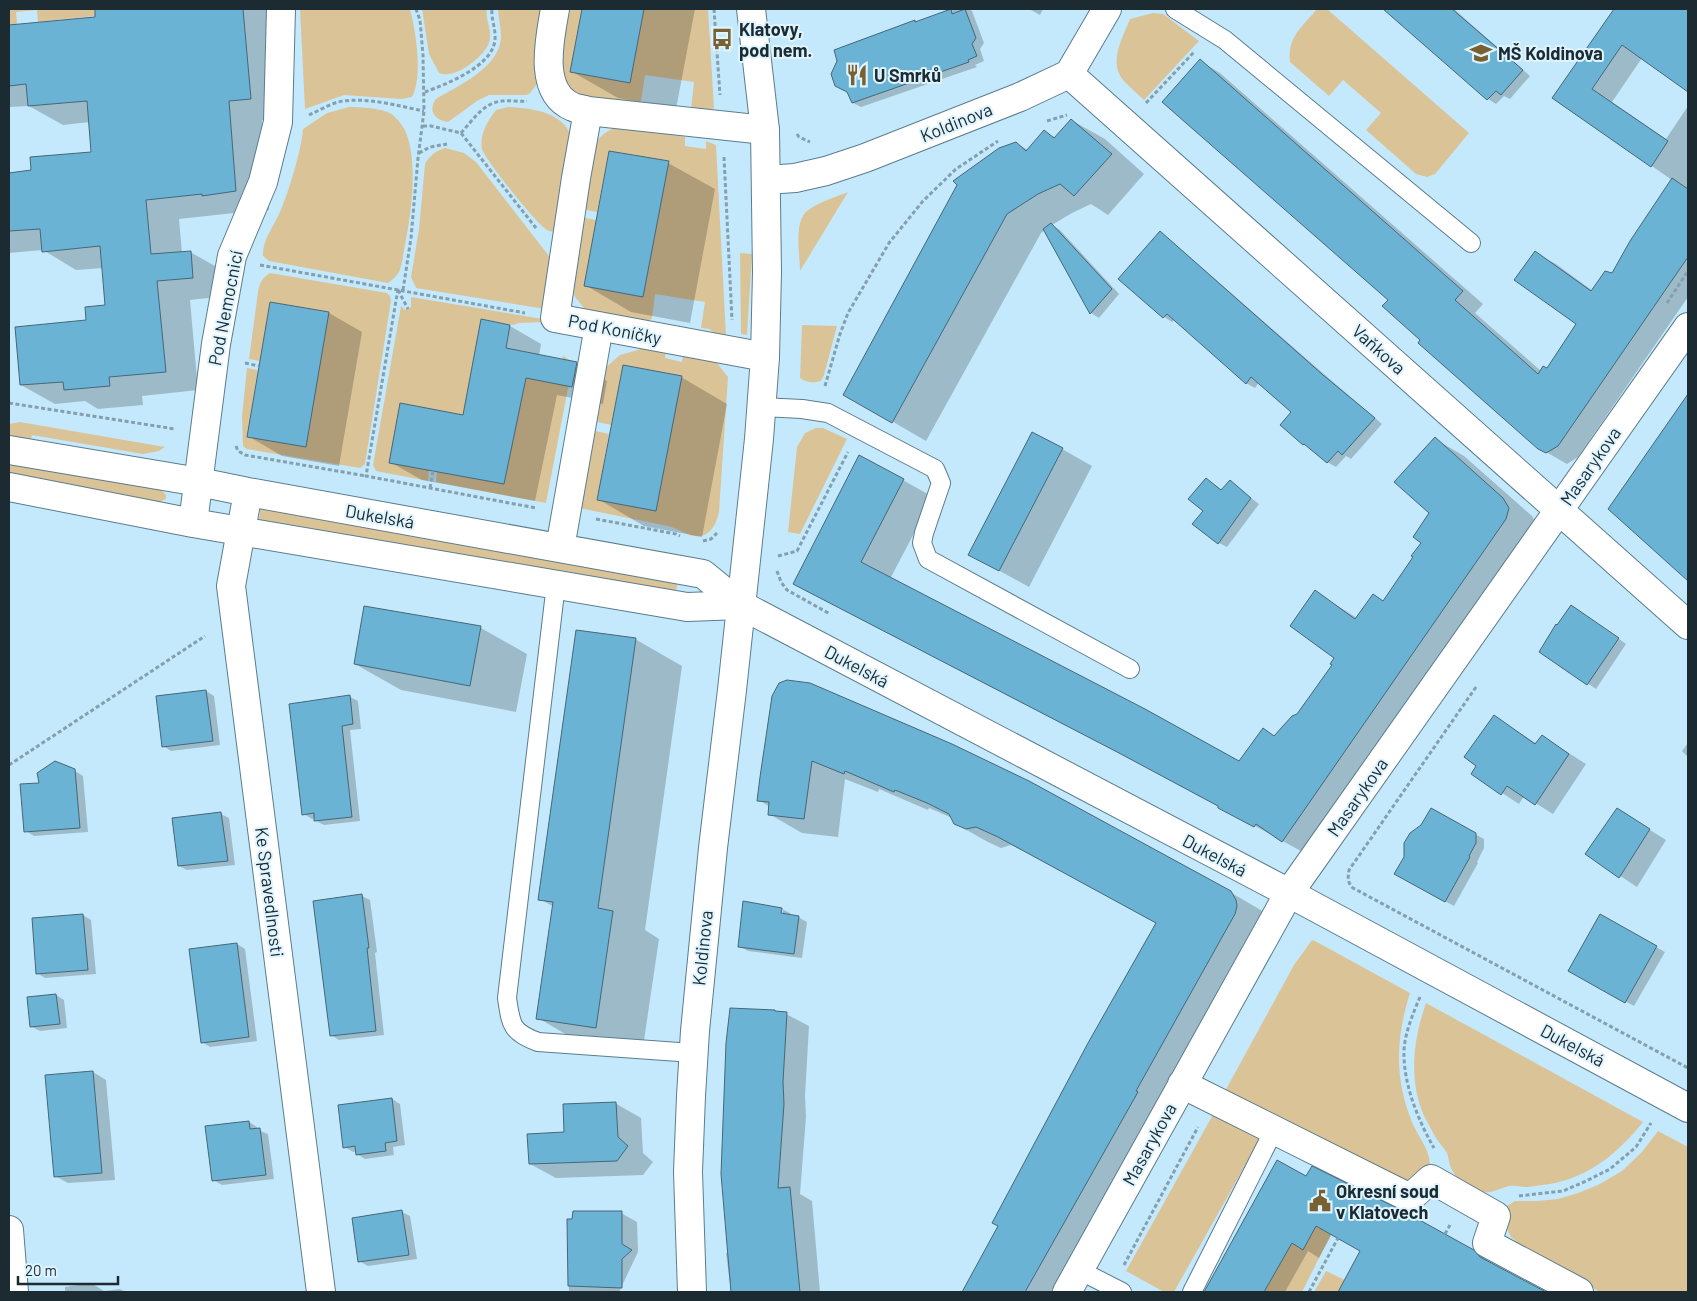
<svg xmlns="http://www.w3.org/2000/svg" width="1697" height="1301" font-family="Barlow,sans-serif">
<rect width="100%" height="100%" fill="#c5e9fc"/>
<path fill="#dbc398" d="M 9,9 L 95,9 L 95,16 L 38,22 L 37,10 L 16,12 L 17,24 L 9,25 Z
M 300,9 L 410,9 C 416,31 423,77 412,97 L 402,99 L 344,95 L 305,109 Z
M 422,9 L 487,9 C 485,20 493,32 489,43 C 483,58 454,80 439,73 L 429,54 Z
M 498,9 L 546,9 L 536,62 L 537,84 L 530,93 L 527,95 L 489,95 L 477,101 L 448,122 C 436,121 427,111 436,99 C 457,86 493,71 500,44 C 503,32 498,20 498,9 Z
M 564,9 L 582,9 L 570,72 L 629,83 L 644,9 L 708,9 L 714,108 L 706,111 L 691,109 L 694,82 L 645,75 L 641,101 L 634,106 L 590,103 L 567,87 L 557,60 Z
M 1317,9 L 1327,9 L 1469,133 L 1435,174 L 1427,177 L 1416,174 L 1366,130 L 1381,113 L 1343,80 L 1329,96 L 1290,62 C 1287,37 1303,26 1317,9 Z
M 1153,13 L 1163,14 L 1199,41 L 1144,100 C 1137,93 1129,87 1123,80 C 1108,62 1123,37 1130,19 Z
M 349,107 C 360,107 386,108 394,116 C 399,121 405,128 407,135 C 418,168 411,215 404,250 C 403,257 402,265 399,272 C 396,277 392,280 388,283 L 269,261 L 263,256 C 262,240 274,226 280,212 C 289,191 301,152 303,129 L 327,113 Z
M 508,107 C 529,108 561,111 570,134 L 558,231 C 554,232 550,232 547,230 C 537,225 484,158 482,149 C 479,135 488,120 496,110 Z
M 614,128 L 631,128 L 685,137 L 685,146 L 706,149 L 706,141 L 716,145 L 726,336 L 719,336 L 709,329 L 701,328 L 705,302 L 655,294 L 652,318 L 646,326 L 597,317 L 584,308 L 575,297 L 571,283 L 580,217 L 596,220 L 584,286 L 643,297 L 669,162 L 609,151 L 597,212 L 581,209 C 585,189 587,156 598,140 C 602,134 608,131 614,128 Z
M 445,148 L 464,153 L 476,162 L 549,256 L 553,270 L 545,309 L 416,288 L 411,277 L 419,229 L 425,164 C 430,155 436,151 445,148 Z
M 848,192 L 800,271 C 800,255 793,221 808,210 C 820,202 835,197 848,192 Z
M 740,253 L 752,254 L 747,335 L 741,334 Z
M 270,273 L 387,293 L 390,296 L 391,301 L 365,464 L 360,468 L 247,449 L 243,446 L 242,416 L 247,368 L 258,370 L 247,437 L 306,447 L 329,312 L 270,302 L 260,361 L 249,359 L 258,292 C 260,282 262,278 270,273 Z
M 411,297 L 543,319 L 544,322 L 519,323 L 513,325 L 482,319 L 472,371 L 562,359 L 563,356 C 578,364 579,370 582,386 L 569,383 L 546,503 L 436,482 L 437,472 L 504,484 L 516,425 L 389,463 L 429,470 L 428,481 L 376,471 L 373,465 L 401,306 L 405,310 L 411,307 Z
M 802,325 L 837,326 L 824,375 L 821,381 C 812,383 808,383 800,378 Z
M 645,348 L 666,351 L 665,358 L 682,362 L 683,354 L 698,356 L 717,363 L 728,377 L 719,512 C 716,526 708,541 690,535 C 682,532 676,528 668,526 L 579,508 L 591,430 L 609,434 L 597,500 L 656,511 L 681,376 L 623,366 L 611,425 L 593,421 L 604,369 L 620,355 Z
M 20,422 L 165,447 L 159,451 L 143,454 L 32,435 L 30,444 L 9,446 L 9,424 Z
M 816,428 L 823,428 L 847,439 L 800,534 L 788,532 L 797,447 L 805,433 Z
M 9,461 L 159,488 L 166,495 L 166,499 L 157,503 L 9,476 Z
M 261,505 L 678,581 L 675,596 L 259,520 Z
M 1312,940 L 1315,941 L 1410,993 C 1396,1038 1394,1077 1412,1122 C 1419,1139 1430,1148 1430,1167 C 1418,1178 1414,1182 1397,1178 L 1224,1093 L 1294,965 Z
M 1426,1003 L 1643,1122 C 1619,1152 1590,1177 1550,1184 C 1543,1185 1535,1186 1528,1187 C 1522,1187 1514,1185 1509,1186 C 1497,1189 1488,1196 1476,1190 C 1466,1185 1456,1179 1451,1168 C 1449,1164 1449,1158 1447,1153 C 1444,1148 1439,1143 1436,1138 C 1432,1132 1429,1124 1425,1118 C 1408,1081 1413,1040 1426,1003 Z
M 1215,1111 L 1261,1137 L 1174,1292 L 1164,1292 L 1126,1271 Z
M 1658,1131 L 1688,1147 L 1688,1292 L 1600,1292 L 1523,1247 L 1511,1237 L 1505,1225 L 1503,1215 L 1507,1206 L 1515,1201 L 1537,1201 L 1558,1199 L 1578,1193 L 1598,1185 L 1622,1171 L 1642,1152 Z
M 1316,1226 L 1331,1234 L 1302,1292 L 1264,1292 L 1292,1243 L 1303,1250 Z
M 1326,1271 L 1345,1280 L 1338,1292 L 1314,1292 Z"/>
<path fill="#0003" fill-rule="evenodd" d="M 96,9 L 264,9 L 275,15 L 284,118 L 262,120 L 269,210 L 237,215 L 234,213 L 179,219 L 182,253 L 190,252 L 224,271 L 226,296 L 190,300 L 198,390 L 142,396 L 143,405 L 98,409 L 85,401 L 55,404 L 21,385 L 87,321 L 106,306 L 103,268 L 76,270 L 43,250 L 9,253 L 9,174 L 32,171 L 92,153 L 90,122 L 63,125 L 29,106 L 9,107 L 9,26 L 97,18 Z
M 583,9 L 695,9 L 676,109 L 618,98 L 571,71 Z
M 956,9 L 968,9 L 972,11 L 984,43 L 980,49 L 984,61 L 975,65 L 977,67 L 861,107 L 853,103 L 915,22 L 916,23 Z
M 1029,9 L 1043,9 L 1040,15 Z
M 1385,9 L 1454,9 L 1530,76 L 1510,99 L 1504,96 L 1496,104 L 1488,99 Z
M 1616,9 L 1688,9 L 1688,91 L 1642,58 L 1612,102 L 1666,139 L 1688,106 L 1688,297 L 1578,457 L 1567,464 L 1539,448 L 1422,340 L 1200,61 L 1220,73 L 1483,304 L 1475,313 L 1541,371 L 1547,369 L 1578,323 L 1535,253 L 1556,264 L 1593,291 L 1612,274 L 1672,180 L 1554,98 Z
M 1071,120 L 1105,139 L 1144,174 L 1108,215 L 1091,204 L 1072,213 L 1052,225 L 1060,230 L 1119,294 L 1099,318 L 1091,313 L 1045,230 L 1041,233 L 926,441 L 845,394 L 1016,143 L 1028,150 L 1044,132 L 1056,138 Z
M 668,163 L 715,189 L 690,323 L 631,312 L 585,285 Z
M 1160,233 L 1168,238 L 1332,381 L 1382,424 L 1351,459 L 1346,456 L 1336,467 L 1327,462 L 1293,412 L 1259,382 L 1255,388 L 1246,383 L 1175,319 L 1172,322 L 1164,317 L 1120,279 Z
M 271,303 L 329,313 L 362,332 L 339,466 L 282,456 L 248,436 Z
M 482,321 L 510,326 L 541,344 L 539,356 L 576,363 L 607,381 L 603,404 L 557,395 L 535,501 L 422,480 L 390,462 L 464,417 Z
M 681,377 L 727,404 L 702,537 L 644,526 L 598,499 Z
M 1688,395 L 1688,579 L 1609,509 Z
M 1435,439 L 1464,456 L 1532,516 L 1538,526 L 1312,857 L 1150,769 L 824,600 L 795,583 L 860,456 L 933,497 L 890,579 L 1240,763 L 1264,730 L 1275,736 L 1298,715 L 1333,665 L 1336,658 L 1315,592 L 1357,618 L 1384,602 L 1415,556 L 1422,542 L 1431,512 Z
M 1062,449 L 1092,466 L 1029,587 L 969,554 Z
M 1206,479 L 1222,490 L 1230,482 L 1259,504 L 1227,547 L 1219,543 L 1205,511 Z
M 1580,612 L 1626,644 L 1596,689 L 1540,651 Z
M 481,628 L 527,654 L 516,712 L 401,690 L 355,664 Z
M 635,639 L 682,666 L 645,930 L 659,939 L 642,1054 L 584,1045 L 538,1018 L 554,907 L 540,899 Z
M 206,691 L 214,696 L 220,745 L 171,751 L 163,746 Z
M 350,697 L 358,701 L 361,729 L 350,730 L 360,821 L 324,825 L 316,821 L 315,818 L 312,819 L 304,814 L 290,705 Z
M 773,697 L 1230,892 L 1264,912 L 1069,1292 L 964,1292 L 1000,1226 L 1158,923 L 1033,856 L 1011,845 L 1001,848 L 988,842 L 954,823 L 952,818 L 929,808 L 928,810 L 879,789 L 878,792 L 845,779 L 838,837 L 802,833 L 769,814 L 770,807 L 759,800 Z
M 1494,716 L 1537,744 L 1542,736 L 1586,764 L 1553,814 L 1524,796 L 1519,804 L 1473,774 L 1478,766 Z
M 1688,743 L 1688,757 L 1682,751 Z
M 75,771 L 83,776 L 88,832 L 34,836 L 26,831 L 40,784 Z
M 1431,810 L 1484,839 L 1484,848 L 1477,862 L 1478,863 L 1454,906 L 1396,874 Z
M 221,814 L 229,818 L 235,865 L 187,870 L 179,866 Z
M 1634,820 L 1666,840 L 1637,887 L 1587,854 Z
M 362,896 L 370,900 L 377,952 L 375,953 L 384,1035 L 339,1040 L 331,1035 Z
M 744,903 L 782,909 L 790,913 L 790,916 L 798,917 L 807,922 L 802,958 L 748,951 L 739,946 ZM 781,910 L 783,910 L 782,920 L 779,919 Z
M 83,915 L 91,920 L 96,974 L 45,978 L 37,973 Z
M 1600,916 L 1665,952 L 1634,1006 L 1569,970 Z
M 237,944 L 245,949 L 257,1041 L 210,1047 L 202,1042 Z
M 56,995 L 64,1000 L 67,1028 L 40,1031 L 32,1027 Z
M 786,1014 L 809,1026 L 805,1096 L 806,1117 L 800,1194 L 812,1201 L 820,1292 L 731,1292 L 726,1253 L 729,1253 Z
M 93,1072 L 106,1080 L 115,1180 L 68,1183 L 55,1176 Z
M 392,1099 L 400,1104 L 405,1145 L 393,1147 L 394,1155 L 365,1159 L 357,1154 L 356,1151 L 353,1152 L 345,1147 Z
M 615,1103 L 641,1118 L 643,1153 L 653,1162 L 643,1175 L 556,1178 L 530,1164 L 565,1133 Z
M 249,1122 L 257,1127 L 258,1130 L 268,1134 L 274,1179 L 222,1185 L 213,1180 Z
M 1278,1162 L 1307,1178 L 1473,1251 L 1489,1261 L 1494,1266 L 1544,1292 L 1339,1292 L 1362,1251 L 1332,1234 L 1319,1258 L 1308,1251 L 1285,1292 L 1205,1292 Z
M 402,1212 L 410,1216 L 417,1259 L 368,1266 L 359,1261 Z
M 621,1213 L 637,1222 L 638,1252 L 619,1292 L 569,1292 L 568,1220 Z
M 91,1283 L 104,1291 L 120,1289 L 126,1292 L 65,1292 L 65,1287 Z"/>
<path fill="#6ab3d5" stroke="#466777" d="M 95,9 L 243,9 L 251,99 L 229,101 L 236,191 L 202,196 L 202,194 L 146,200 L 151,254 L 191,251 L 193,278 L 157,281 L 166,372 L 109,377 L 110,386 L 64,390 L 63,382 L 20,385 L 15,327 L 86,320 L 85,307 L 105,305 L 100,246 L 42,252 L 40,229 L 9,231 L 9,173 L 31,170 L 30,157 L 91,152 L 87,101 L 28,106 L 26,84 L 9,86 L 9,25 L 95,17 Z
M 582,9 L 644,9 L 630,83 L 570,72 Z
M 951,9 L 952,14 L 965,9 L 976,38 L 972,44 L 977,56 L 968,60 L 969,62 L 852,103 L 847,92 L 835,86 L 831,74 L 837,61 L 834,50 L 915,20 L 915,22 Z
M 1383,9 L 1452,9 L 1523,70 L 1501,95 L 1496,91 L 1487,100 Z
M 1614,9 L 1688,9 L 1688,92 L 1622,45 L 1592,89 L 1668,141 L 1651,167 L 1552,98 Z
M 1200,59 L 1463,291 L 1455,300 L 1538,374 L 1543,366 L 1547,368 L 1576,324 L 1514,280 L 1535,251 L 1591,291 L 1605,271 L 1612,273 L 1630,241 L 1672,178 L 1688,189 L 1688,257 L 1558,446 L 1546,453 L 1538,449 L 1418,343 L 1420,340 L 1382,306 L 1388,300 L 1162,102 Z
M 1071,119 L 1112,154 L 1074,196 L 1060,184 L 1038,194 L 1007,214 L 892,423 L 843,395 L 957,185 L 953,181 L 999,148 L 1016,142 L 1026,151 L 1044,130 L 1054,138 Z
M 609,151 L 669,161 L 643,297 L 584,286 Z
M 1051,223 L 1112,289 L 1090,314 L 1043,229 Z
M 1160,231 L 1323,375 L 1375,418 L 1342,455 L 1338,451 L 1327,463 L 1304,444 L 1303,445 L 1280,425 L 1291,412 L 1251,377 L 1246,384 L 1167,314 L 1163,318 L 1118,279 Z
M 270,302 L 329,312 L 306,447 L 247,437 Z
M 481,319 L 510,325 L 506,348 L 577,362 L 572,387 L 526,378 L 504,484 L 389,463 L 400,403 L 463,415 Z
M 623,365 L 682,376 L 656,511 L 597,500 Z
M 1688,394 L 1688,581 L 1608,509 Z
M 1032,432 L 1063,448 L 999,571 L 968,555 Z
M 1435,437 L 1503,498 L 1509,508 L 1506,519 L 1282,842 L 1256,824 L 1254,827 L 1218,808 L 1218,806 L 1119,753 L 793,584 L 859,455 L 904,479 L 861,562 L 1145,709 L 1239,761 L 1263,728 L 1274,736 L 1292,716 L 1297,714 L 1332,665 L 1330,664 L 1334,658 L 1290,626 L 1315,590 L 1355,619 L 1373,594 L 1383,601 L 1413,557 L 1411,556 L 1421,543 L 1413,537 L 1429,513 L 1394,482 Z
M 1206,478 L 1221,490 L 1230,480 L 1251,498 L 1218,544 L 1192,524 L 1203,511 L 1188,499 Z
M 1571,605 L 1619,638 L 1587,685 L 1539,652 L 1556,624 L 1557,625 Z
M 364,606 L 481,626 L 470,686 L 354,664 Z
M 576,630 L 636,638 L 598,908 L 613,911 L 596,1028 L 536,1019 L 553,902 L 538,900 Z
M 787,680 L 810,683 L 952,744 L 1029,781 L 1231,891 L 1236,900 L 1237,906 L 1235,914 L 1136,1091 L 1138,1092 L 1025,1292 L 962,1292 L 998,1226 L 992,1223 L 1088,1043 L 1156,923 L 998,837 L 976,827 L 966,829 L 954,824 L 949,814 L 927,803 L 895,790 L 894,792 L 845,771 L 844,774 L 812,761 L 804,819 L 768,815 L 769,802 L 757,801 L 760,777 L 772,696 L 779,683 Z
M 206,690 L 213,741 L 162,747 L 156,696 Z
M 350,695 L 353,724 L 342,726 L 352,817 L 314,821 L 314,813 L 302,815 L 289,704 Z
M 1494,715 L 1535,744 L 1542,735 L 1569,754 L 1535,805 L 1507,786 L 1501,795 L 1471,774 L 1476,766 L 1464,757 Z
M 55,761 L 75,769 L 80,828 L 24,832 L 20,784 L 39,783 L 37,773 Z
M 1431,808 L 1476,833 L 1476,843 L 1469,856 L 1470,857 L 1445,902 L 1394,874 L 1404,857 L 1404,843 L 1410,833 L 1421,825 Z
M 1617,808 L 1650,829 L 1619,878 L 1585,854 Z
M 221,812 L 228,861 L 178,866 L 172,818 Z
M 362,894 L 369,948 L 367,948 L 376,1031 L 330,1036 L 313,901 Z
M 743,901 L 782,908 L 781,913 L 799,916 L 794,954 L 738,947 Z
M 83,914 L 88,970 L 36,974 L 32,918 Z
M 1600,914 L 1657,946 L 1625,1003 L 1568,971 Z
M 237,943 L 249,1037 L 201,1043 L 189,949 Z
M 56,994 L 60,1024 L 30,1027 L 27,997 Z
M 730,1008 L 775,1010 L 775,1011 L 787,1012 L 783,1082 L 784,1104 L 778,1188 L 790,1187 L 800,1292 L 731,1292 L 721,1174 L 726,1043 Z
M 93,1071 L 102,1173 L 54,1177 L 45,1075 Z
M 392,1098 L 397,1141 L 385,1143 L 386,1151 L 356,1155 L 355,1146 L 343,1148 L 338,1105 Z
M 616,1102 L 618,1137 L 628,1146 L 617,1161 L 529,1164 L 527,1134 L 564,1132 L 563,1104 Z
M 249,1121 L 250,1129 L 260,1128 L 266,1175 L 212,1181 L 205,1126 Z
M 1277,1160 L 1306,1176 L 1312,1166 L 1405,1212 L 1474,1250 L 1480,1257 L 1546,1292 L 1338,1292 L 1360,1251 L 1316,1226 L 1303,1250 L 1292,1243 L 1264,1292 L 1204,1292 Z
M 402,1210 L 409,1255 L 358,1262 L 352,1218 Z
M 573,1211 L 622,1211 L 622,1244 L 632,1250 L 622,1259 L 622,1288 L 568,1286 L 567,1219 L 572,1219 Z"/>
<g fill="none" stroke-linecap="round" stroke-linejoin="round">
<g stroke="#5b7d8d" stroke-width="20">
<path id="lane" d="M 1175,9 L 1225,40 L 1471,243
M 761,407 L 802,409 L 828,413 L 935,469 L 941,483 L 924,533 L 922,543 L 928,559 L 1130,669
M 556,584 L 507,998 C 511,1025 511,1032 538,1042 L 693,1053
M 1079,1270 L 1122,1292
M 1192,1292 L 1274,1130"/>
</g>
<g stroke="#5b7d8d" stroke-width="30">
<path id="street" d="M 555,9 C 550,38 537,92 573,107 C 577,109 583,109 588,111 L 576,178 L 555,318 L 765,357
M 1069,74 L 1688,625
M 588,111 L 765,130
M 766,180 L 795,178 L 826,171 L 865,158 L 1020,97 L 1069,74 L 1107,9
M 9,450 L 199,482 L 248,492 L 703,574 L 741,605 L 1289,893 L 1688,1108
M 9,487 L 193,523 L 687,607 L 741,605
M 248,492 L 231,586 L 321,1292
M 193,523 L 216,344 L 232,256 L 263,182 L 278,122 L 281,9
M 560,548 L 599,326
M 1182,1084 L 1410,1198 L 1431,1179 L 1496,1216 L 1487,1243 L 1579,1292
M 9,1230 L 14,1292
M 1067,1292 L 1289,893 L 1688,327"/>
</g>
<g stroke="#5b7d8d" stroke-width="30">
<path id="secondary" d="M 692,1292 L 688,1172 L 691,1096 L 695,1031 L 713,848 L 732,690 L 759,439 L 765,357 L 767,272 L 765,130 L 751,9"/>
</g>
<path stroke="#849fae" stroke-width="3" stroke-dasharray="4 2.5" stroke-linecap="butt" d="M 714,9 L 720,95
M 425,92 C 446,84 492,67 495,40 C 496,29 491,19 492,9
M 1146,103 L 1195,51
M 309,115 C 318,111 328,105 338,102 C 365,96 398,106 424,111
M 1047,121 L 1067,115
M 423,126 L 431,126 L 461,133 L 536,228
M 461,133 C 473,120 483,103 502,101 C 510,100 519,102 527,101
M 797,134 L 799,137 L 810,142
M 419,153 L 430,147 L 447,144
M 724,157 L 732,320
M 260,265 L 525,313
M 398,289 L 366,476 L 536,508
M 398,290 L 408,309
M 403,290 L 411,238 L 418,158 L 424,111 L 423,55 L 420,20 L 416,9
M 1667,303 L 1688,271
M 245,363 L 259,366
M 825,386 L 840,334 L 848,313 L 889,243 L 923,201 L 956,169 L 998,141
M 9,403 L 175,429
M 236,446 L 238,451 L 245,455 L 366,476
M 430,488 L 433,471
M 596,519 L 676,534 L 680,536
M 703,541 L 711,539 L 717,533
M 778,556 L 797,551 L 848,452
M 777,571 L 781,582 L 787,590 L 830,614
M 1476,687 L 1349,870 C 1348,878 1347,882 1353,888 L 1688,1068
M 9,765 L 205,636
M 1420,997 C 1412,1016 1403,1037 1404,1057 C 1405,1088 1419,1122 1434,1148
M 1519,1196 L 1563,1191 L 1584,1182 L 1610,1169 L 1636,1147 L 1651,1123
M 1445,1234 L 1450,1225
M 1124,1265 L 1198,1127
M 1309,1292 L 1338,1238"/>
<use href="#lane" stroke="#fff" stroke-width="18"/>
<use href="#street" stroke="#fff" stroke-width="28"/>
<use href="#secondary" stroke="#fff" stroke-width="28"/>
</g>
<defs>
<g id="bus-bare" transform="scale(1.725)"><path d="M-5-6H5V4H4V6H2V4H-2V6H-4V4H-5ZM-3.5-4V0h7V-4ZM-3.5 1.2v1.5H-2V1.2ZM2 1.2v1.5H3.5V1.2Z" fill="#786030" stroke="#def4ff" stroke-width="2.5" paint-order="stroke"/></g>
<g id="school-bare" transform="scale(1.725)"><path d="M0-5L7-2L0 1L-7-2ZM-4 1L0 2.5L4 1V4Q0 6-4 4Z" fill="#786030" stroke="#def4ff" stroke-width="2.5" paint-order="stroke"/></g>
<g id="restaurant-bare" transform="scale(1.725)"><path d="M-5-6h1v4h1v-4h1v4h1v-4h1v5L-1.5 .5V6h-2V.5L-5-1ZM5-6V6H3V1.5H1.5Q1.5-4 5-6Z" fill="#786030" stroke="#def4ff" stroke-width="2.5" paint-order="stroke"/></g>
<g id="civic-bare" transform="scale(1.725)"><path d="M-.6-6.5H3V-4.5H.6V-3L4-1V1h2V6H-6V1h2V-1L-.6-3ZM-1.2 2.5V6h2.4V2.5Z" fill="#786030" stroke="#def4ff" stroke-width="2.5" paint-order="stroke"/></g>
</defs>
<g fill-rule="evenodd">
<use href="#bus-bare" x="722" y="39"/>
<use href="#school-bare" x="1481" y="53"/>
<use href="#restaurant-bare" x="857" y="75"/>
<use href="#civic-bare" x="1320" y="1201"/>
</g>
<g text-anchor="middle" dominant-baseline="central" stroke-width="4" stroke-linejoin="round" paint-order="stroke">
<g font-size="18" font-weight="bold" fill="#1c2a31" stroke="#def4ff" text-anchor="start">
<text x="739" y="29">Klatovy,<tspan x="739" dy="21">pod nem.</tspan></text>
<text x="1498" y="53">MŠ Koldinova</text>
<text x="874" y="75">U Smrků</text>
<text x="1336" y="1191">Okresní soud<tspan x="1336" dy="21">v Klatovech</tspan></text>
</g>
<g font-size="18" fill="#1c2a31" stroke="#def4ff">
<text transform="translate(956 122) rotate(-22)">Koldinova</text>
<text transform="translate(225 308) rotate(-79)">Pod Nemocnicí</text>
<text transform="translate(615 329) rotate(11)">Pod Koníčky</text>
<text transform="translate(1379 349) rotate(42)">Vaňkova</text>
<text transform="translate(1590 466) rotate(-55)">Masarykova</text>
<text transform="translate(380 516) rotate(10)">Dukelská</text>
<text transform="translate(857 666) rotate(28)">Dukelská</text>
<text transform="translate(1357 797) rotate(-55)">Masarykova</text>
<text transform="translate(1215 855) rotate(28)">Dukelská</text>
<text transform="translate(270 892) rotate(83)">Ke Spravedlnosti</text>
<text transform="translate(702 948) rotate(-84)">Koldinova</text>
<text transform="translate(1573 1045) rotate(28)">Dukelská</text>
<text transform="translate(1149 1144) rotate(-61)">Masarykova</text>
</g>
</g>
<rect width="1697" height="1301" fill="none" stroke="#1c2a31" stroke-width="20"/>
<path d="M18 1276v8h100v-8" fill="none" stroke="#1c2a31" stroke-width="2.5"/>
<text x="25" y="1276" font-size="15" fill="#1c2a31" stroke="#def4ff" stroke-width="4" paint-order="stroke">20 m</text>
</svg>
